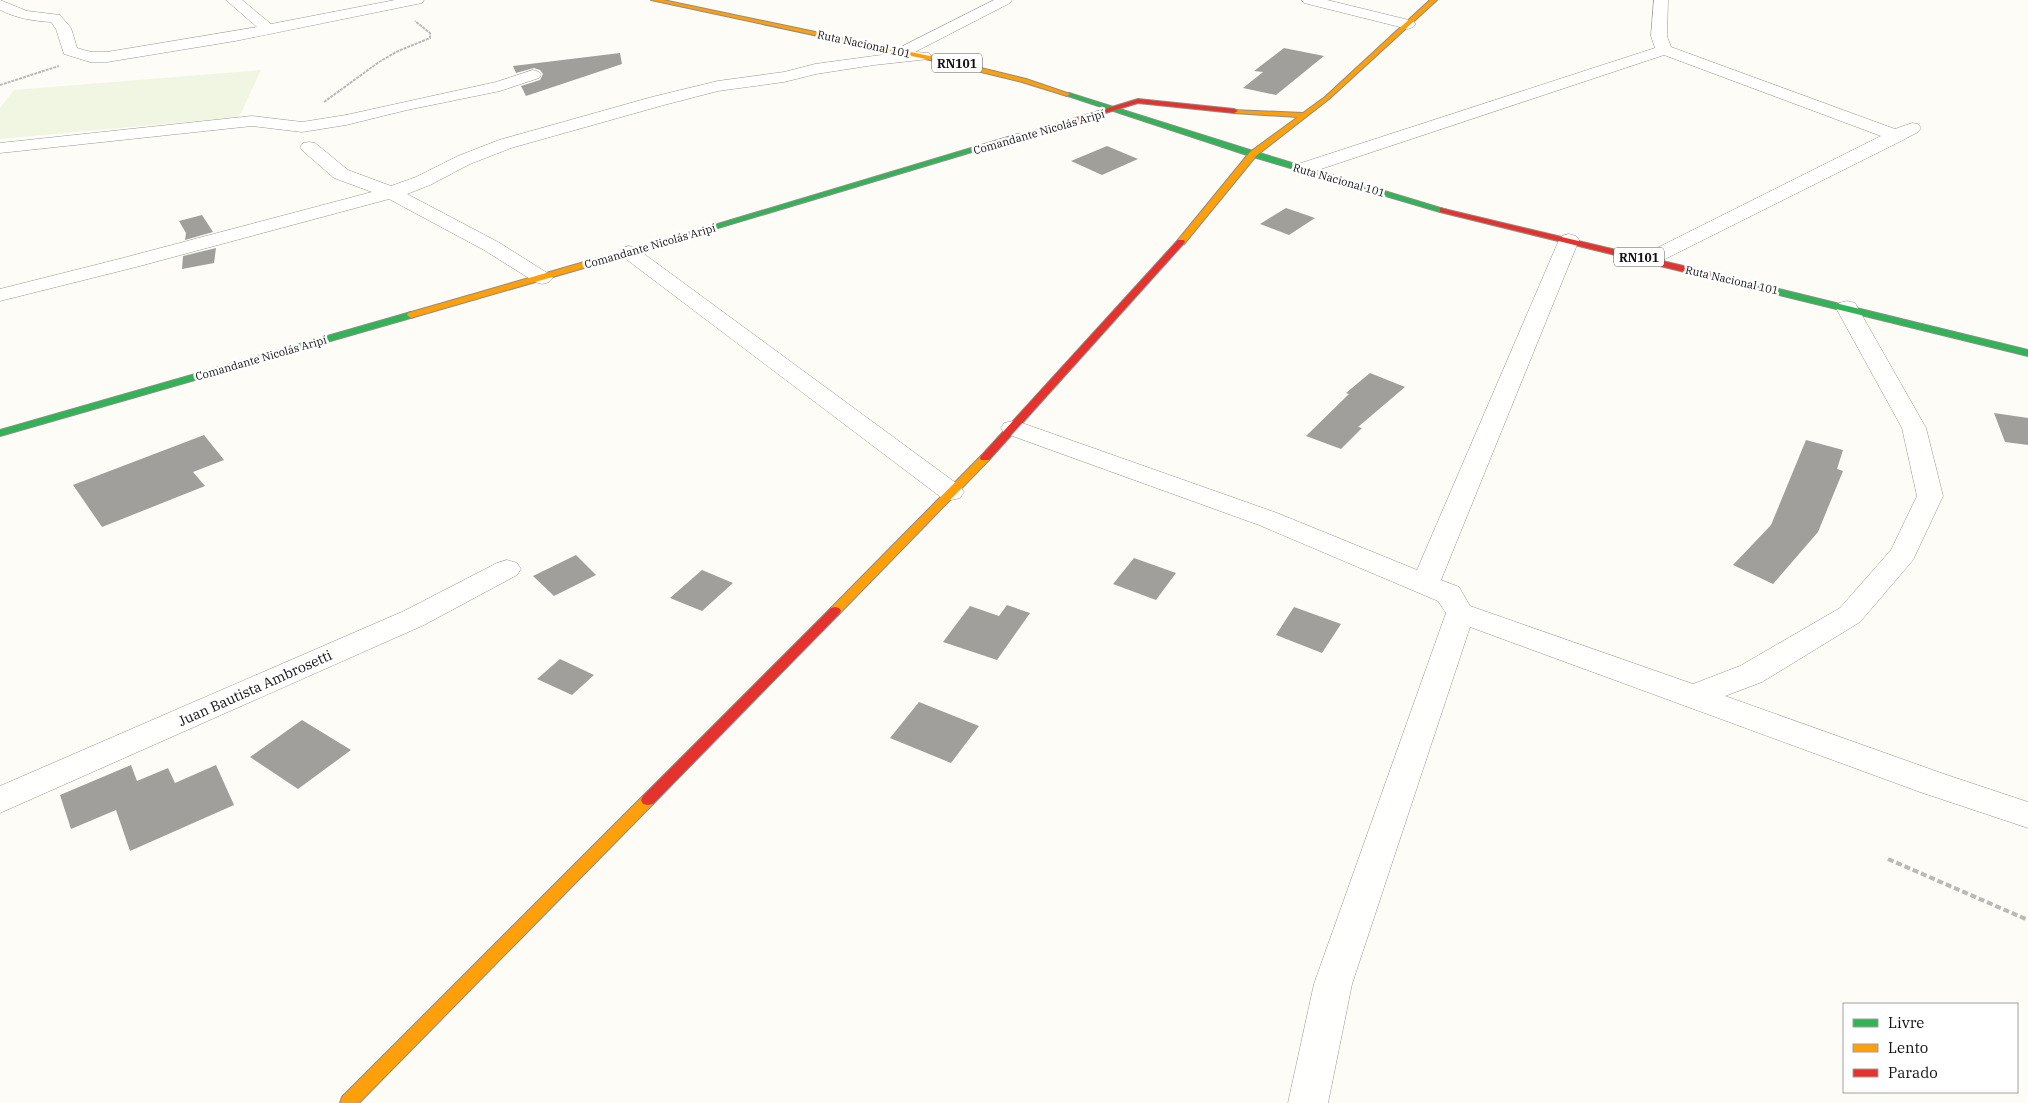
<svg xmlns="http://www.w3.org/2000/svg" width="2028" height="1103" font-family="'IBM Plex Serif',serif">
<rect width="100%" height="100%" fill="#fdfcf7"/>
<path fill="#f0f6e1" d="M 261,70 L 239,117 L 0,139 L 0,108 L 14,90 Z"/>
<path fill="#a19f9c" d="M 1284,48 L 1324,56 L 1276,95 L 1243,88 L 1263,72 L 1254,71 Z
M 620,53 L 622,64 L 526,96 L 521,86 L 540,80 L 543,74 L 540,70 L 534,68 L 516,73 L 513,66 Z
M 1107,146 L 1138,159 L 1102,175 L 1071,161 Z
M 1286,208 L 1315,218 L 1289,235 L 1260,224 Z
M 202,215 L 213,232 L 185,240 L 186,233 L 179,221 Z
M 216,248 L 214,263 L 182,269 L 183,256 Z
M 1370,373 L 1405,387 L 1358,427 L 1362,428 L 1341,449 L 1306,436 L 1349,394 L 1346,393 Z
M 1994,413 L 2028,418 L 2028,445 L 2005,442 Z
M 204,435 L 224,460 L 193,472 L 205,486 L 102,527 L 73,485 Z
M 1806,440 L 1843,450 L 1837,469 L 1843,471 L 1818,532 L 1773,584 L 1733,565 L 1771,525 Z
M 576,555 L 596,575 L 554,596 L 533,576 Z
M 1134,558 L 1176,573 L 1156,600 L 1113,584 Z
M 702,570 L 733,583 L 702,611 L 670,598 Z
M 1007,605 L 1030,613 L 997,660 L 943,642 L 970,606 L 999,616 Z
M 1294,607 L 1341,624 L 1322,653 L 1276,635 Z
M 560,659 L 594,675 L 572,695 L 537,679 Z
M 919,702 L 979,726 L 951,763 L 890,738 Z
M 302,720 L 351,750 L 298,789 L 250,757 Z
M 131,765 L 137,781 L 168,768 L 175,783 L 216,765 L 234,805 L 130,851 L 116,810 L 71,829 L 60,795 Z"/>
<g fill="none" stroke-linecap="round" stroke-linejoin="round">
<g stroke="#979795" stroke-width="1">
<path id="street" d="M 0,0 L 27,11 L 60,15 L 71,28 L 77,48 L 91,52 L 107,52 L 257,27 L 226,0 L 242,0 L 271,24 L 395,0 L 424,0 L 422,3 L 417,4 L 235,41 L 107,62 L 90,62 L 64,54 L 56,29 L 51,22 C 33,21 16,18 0,10 Z
M 994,0 L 1012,0 L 1010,3 L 915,52 L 929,53 L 931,56 L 929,59 L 874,65 L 816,74 L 784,82 L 718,91 L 664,105 L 511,148 L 470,164 L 430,185 L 407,194 L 498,242 L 549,274 L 553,278 L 549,282 L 542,284 L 535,282 L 484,250 L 389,199 L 136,267 L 0,301 L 0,289 L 123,258 L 372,192 L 334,178 L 303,151 L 300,147 L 303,143 L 309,142 L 315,143 L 348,170 L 391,186 L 416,177 L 458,156 L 499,140 L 652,97 L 718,81 L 784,72 L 815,64 L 896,53 L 897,49 Z
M 1302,0 L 1327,0 L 1413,21 L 1416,24 L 1413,27 L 1408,29 L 1304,3 Z
M 1654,0 L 1668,0 L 1667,36 L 1671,47 L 1895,129 L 1912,123 L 1918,124 L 1921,128 L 1918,132 L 1903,140 L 1655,264 L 1648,266 L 1641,264 L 1638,260 L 1641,256 L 1881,136 L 1664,55 L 1309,173 L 1302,175 L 1295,173 L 1293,169 L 1295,165 L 1655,48 L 1651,36 Z
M 533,70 L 539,72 L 541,75 L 539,78 L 500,91 L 407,110 L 346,125 L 302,132 L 252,126 L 0,153 L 0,143 L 252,116 L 302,122 L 346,115 L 496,82 Z
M 1569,234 L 1576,236 L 1579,240 L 1441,580 L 1459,587 L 1470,606 L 1693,684 L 1740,666 L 1840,608 L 1891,550 L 1917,496 L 1902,428 L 1836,308 L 1839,303 L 1847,301 L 1855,303 L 1926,428 L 1943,496 L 1913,560 L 1860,622 L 1762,682 L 1725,696 L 1944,774 L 2028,802 L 2028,828 L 1920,792 L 1470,627 L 1352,984 L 1328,1103 L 1288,1103 L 1314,984 L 1446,613 L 1438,601 L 1259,525 L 1004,433 L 1001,428 L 1004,423 L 1013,421 L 1022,423 L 1277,513 L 1417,570 L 1559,240 L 1562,236 Z
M 629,246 L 636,248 L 960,486 L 964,492 L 960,498 L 951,500 L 942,498 L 622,256 L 619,252 L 622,248 Z
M 507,560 L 517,563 L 521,569 L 517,575 L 424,625 L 0,813 L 0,786 L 404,611 L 497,563 Z"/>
</g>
<g stroke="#8e8d8b" stroke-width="2">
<path id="fast" d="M 1065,93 L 1069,93 L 1256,152 L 1447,210 L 1440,212 L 1250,156 L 1065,95 Z
M 1018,134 L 1025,136 L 608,261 L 605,262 L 601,259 Z
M 1713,273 L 2028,350 L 2028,356 L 1710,278 L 1709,276 Z
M 411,312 L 415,315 L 414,317 L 0,436 L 0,430 Z"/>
</g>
<g stroke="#8e8d8b" stroke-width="2">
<path id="slow" d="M 651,0 L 663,0 L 944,59 L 1026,79 L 1070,94 L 1067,96 L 1022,82 L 944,63 Z
M 1430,0 L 1437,0 L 1329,99 L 1256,156 L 1184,244 L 1178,244 L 1178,240 L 1250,152 L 1298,117 L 1234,113 L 1230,111 L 1232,110 L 1303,113 L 1325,97 Z
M 605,256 L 609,259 L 608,261 L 414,317 L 411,318 L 407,315 L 408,313 Z
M 985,455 L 990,458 L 989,460 L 839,614 L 831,614 L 829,611 L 831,608 L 981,456 Z
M 648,795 L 653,796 L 655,800 L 653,804 L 359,1103 L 340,1103 L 342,1097 L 643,796 Z"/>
</g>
<g stroke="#8e8d8b" stroke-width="2">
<path id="jam" d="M 1138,99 L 1234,109 L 1238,111 L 1234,113 L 1138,103 L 1024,138 L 1017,136 Z
M 1440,208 L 1713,273 L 1717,276 L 1713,279 L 1440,212 Z
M 1178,240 L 1184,240 L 1185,242 L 989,460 L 981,460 L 980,458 L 981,456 Z
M 835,607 L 839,608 L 841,611 L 839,614 L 653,804 L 648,805 L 643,804 L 641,800 L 643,796 L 831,608 Z"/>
</g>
<path stroke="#b9b9b8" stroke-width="2" stroke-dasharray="3 1" stroke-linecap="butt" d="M 0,85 L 59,66
M 324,102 L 379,62 L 398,51 L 430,38 L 430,33 L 415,21"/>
<path stroke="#b9b9b8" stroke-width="4" stroke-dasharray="6 3" stroke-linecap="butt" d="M 1888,859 L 2028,920"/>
<use href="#street" fill="#fffffe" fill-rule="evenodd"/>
<use href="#fast" fill="#30b455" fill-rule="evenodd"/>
<use href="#slow" fill="#ff9f0a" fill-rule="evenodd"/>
<use href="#jam" fill="#e5322d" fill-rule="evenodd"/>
</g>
<g text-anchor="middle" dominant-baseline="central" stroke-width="5" stroke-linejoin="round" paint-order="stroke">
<g font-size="11" fill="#111" stroke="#fff">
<text transform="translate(864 44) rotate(12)">Ruta Nacional 101</text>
<text transform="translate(1039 132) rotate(-16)">Comandante Nicolás Aripí</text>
<text transform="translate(1339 180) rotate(16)">Ruta Nacional 101</text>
<text transform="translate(650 246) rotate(-16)">Comandante Nicolás Aripí</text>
<text transform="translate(1732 280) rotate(13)">Ruta Nacional 101</text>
<text transform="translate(261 358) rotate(-16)">Comandante Nicolás Aripí</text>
</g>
<g fill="#fff" stroke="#585858" stroke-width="1">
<rect x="932" y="53.5" width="50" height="19" rx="4"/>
<rect x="1614" y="247.5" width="50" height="19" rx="4"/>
</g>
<g font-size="12" font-weight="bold" fill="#111">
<text x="957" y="63">RN101</text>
<text x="1639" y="257">RN101</text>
</g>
<g font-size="14" fill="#111" stroke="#fff">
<text transform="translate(255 688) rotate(-24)">Juan Bautista Ambrosetti</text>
</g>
</g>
<rect x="1843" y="1003" width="175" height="90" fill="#ffffff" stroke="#a0a0a0"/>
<rect x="1853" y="1019" width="25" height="8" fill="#30b455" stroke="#a0a0a0"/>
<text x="1888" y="1028" font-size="15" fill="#111111">Livre</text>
<rect x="1853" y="1044" width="25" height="8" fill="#ff9f0a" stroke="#a0a0a0"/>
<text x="1888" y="1053" font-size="15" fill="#111111">Lento</text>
<rect x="1853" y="1069" width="25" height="8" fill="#e5322d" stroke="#a0a0a0"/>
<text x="1888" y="1078" font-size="15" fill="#111111">Parado</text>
</svg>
